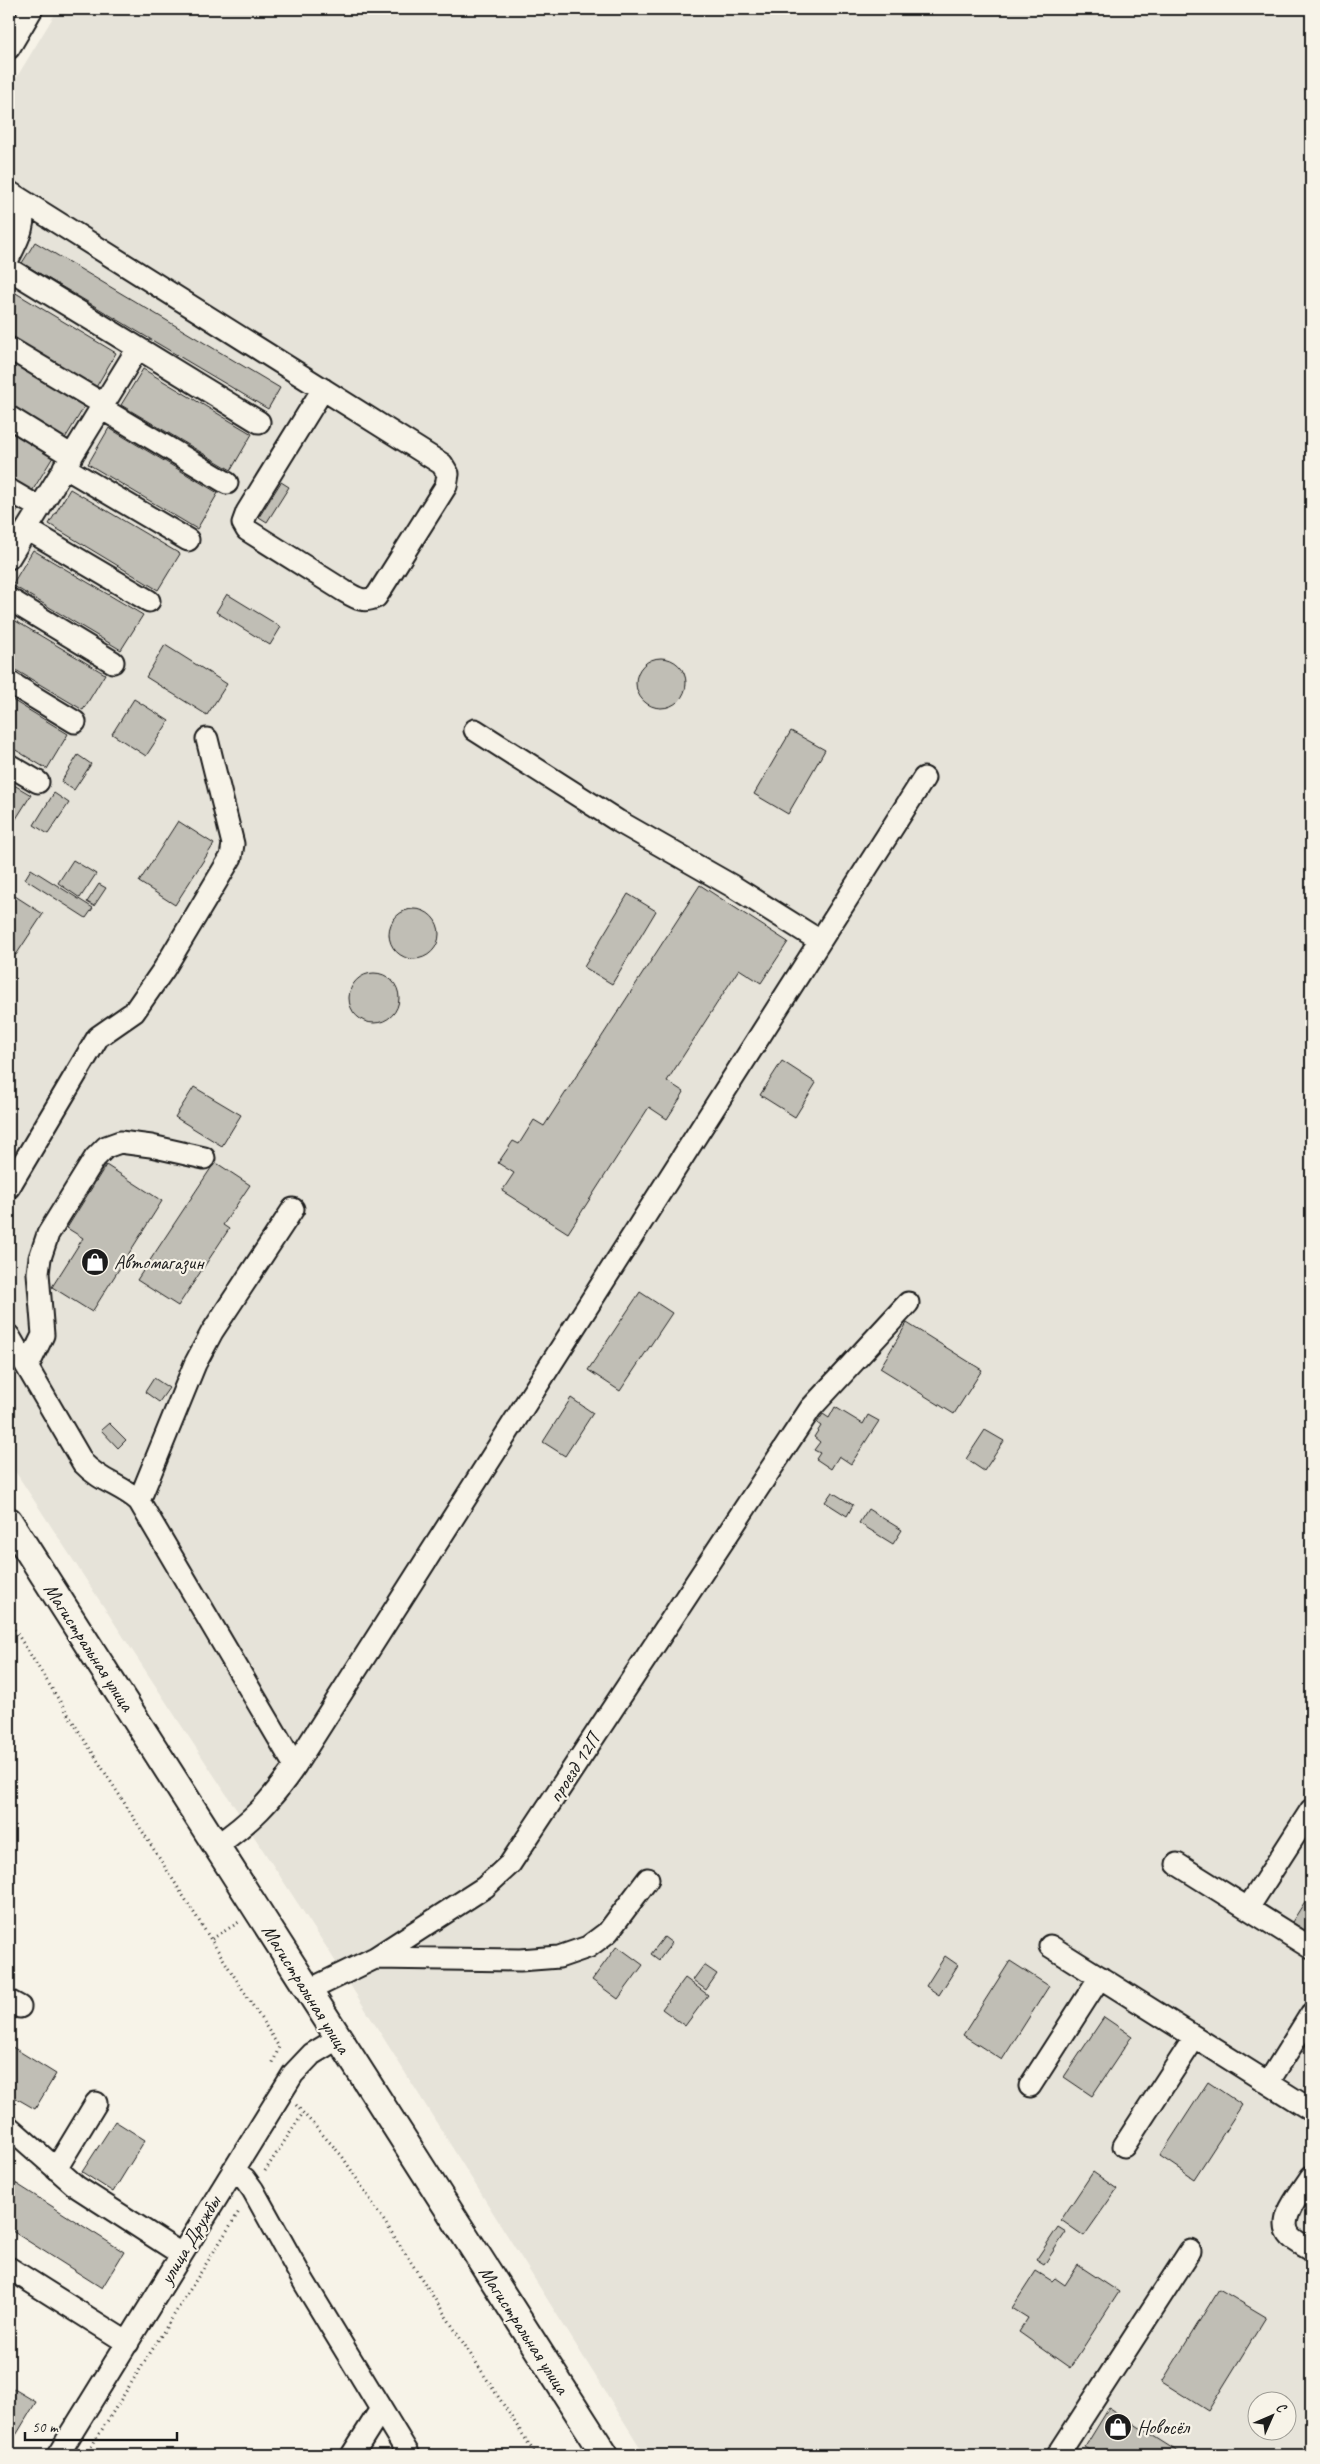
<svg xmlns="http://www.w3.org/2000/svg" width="1320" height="2464" font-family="Caveat,sans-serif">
<rect width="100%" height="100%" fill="#f7f3e8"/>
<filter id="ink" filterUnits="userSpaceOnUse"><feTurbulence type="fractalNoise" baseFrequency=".02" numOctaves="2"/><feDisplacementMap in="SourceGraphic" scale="10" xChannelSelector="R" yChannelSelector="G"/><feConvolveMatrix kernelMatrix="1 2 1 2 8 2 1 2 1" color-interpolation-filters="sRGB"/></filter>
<g filter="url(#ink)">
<path fill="#e6e3d9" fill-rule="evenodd" d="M 58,9 L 1311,9 L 1311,2455 L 645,2455 L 327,1948 L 9,1462 L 9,90 ZM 1258,2402 L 1288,2402 L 1288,2432 L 1258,2432 Z"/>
<path fill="#c0beb5" stroke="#1c1c1c" d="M 35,242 L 280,388 L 268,409 L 22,263 Z
M 9,289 L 116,353 L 95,389 L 9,338 Z
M 9,358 L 86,404 L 64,440 L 9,406 Z
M 143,369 L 252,434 L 231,470 L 121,405 Z
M 109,428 L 218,493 L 197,529 L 88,464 Z
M 9,431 L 53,457 L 31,493 L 9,479 Z
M 281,482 L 289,487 L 267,522 L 259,517 Z
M 70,489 L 180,554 L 158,590 L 49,524 Z
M 9,501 L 20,507 L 9,526 Z
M 33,550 L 143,615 L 121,650 L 12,585 Z
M 227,594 L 281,627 L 270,645 L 216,612 Z
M 9,617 L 105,674 L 83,710 L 9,666 Z
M 165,645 L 227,684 L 207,715 L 146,677 Z
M636 683a25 25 0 1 1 50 0a25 25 0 1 1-50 0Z
M 9,698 L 68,734 L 47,769 L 9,746 Z
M 134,699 L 169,721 L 146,756 L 112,734 Z
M 791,731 L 825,750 L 788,814 L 754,794 Z
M 78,755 L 91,764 L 74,790 L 61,782 Z
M 9,782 L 31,795 L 9,830 Z
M 54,793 L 69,803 L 48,834 L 34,825 Z
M 178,821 L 214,844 L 175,905 L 139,882 Z
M 73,860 L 96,874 L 80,898 L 58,883 Z
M 31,869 L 93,908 L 86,918 L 25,879 Z
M 99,884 L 106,888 L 94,906 L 87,902 Z
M 700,885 L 788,942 L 761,983 L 739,969 L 667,1081 L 684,1092 L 681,1097 L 667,1119 L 649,1107 L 568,1233 L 502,1191 L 514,1173 L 498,1163 L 513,1141 L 519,1144 L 534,1120 L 544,1126 Z
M 628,894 L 656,911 L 612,984 L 584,967 Z
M 15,896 L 43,914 L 16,955 L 9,950 L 9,906 Z
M389 934a25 25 0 1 1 50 0a25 25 0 1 1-50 0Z
M349 998a25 25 0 1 1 50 0a25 25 0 1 1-50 0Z
M 782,1061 L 816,1083 L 795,1117 L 760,1095 Z
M 194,1087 L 241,1115 L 222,1146 L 175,1117 Z
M 215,1162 L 250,1185 L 223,1225 L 229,1229 L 178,1306 L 137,1280 Z
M 106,1165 L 162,1201 L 92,1312 L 52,1287 L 83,1238 L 67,1228 Z
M 640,1292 L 672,1313 L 620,1391 L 588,1370 Z
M 907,1323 L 982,1370 L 954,1414 L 880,1368 Z
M 154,1378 L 169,1388 L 159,1402 L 145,1392 Z
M 571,1398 L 593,1413 L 565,1456 L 543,1442 Z
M 835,1407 L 863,1424 L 868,1415 L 879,1421 L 851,1464 L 839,1456 L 831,1469 L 816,1459 L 820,1453 L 814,1450 L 820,1442 L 814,1437 L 821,1426 L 817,1423 L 823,1414 L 829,1418 Z
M 109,1423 L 126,1440 L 118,1448 L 101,1430 Z
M 985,1430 L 1004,1441 L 984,1471 L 966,1459 Z
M 832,1492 L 853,1505 L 847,1516 L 825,1502 Z
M 868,1509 L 902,1530 L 893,1544 L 859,1523 Z
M 1311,1892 L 1311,1934 L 1292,1922 Z
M 664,1937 L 672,1943 L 659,1960 L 651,1954 Z
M 617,1946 L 643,1965 L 618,1999 L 592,1980 Z
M 945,1956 L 958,1965 L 939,1995 L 926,1986 Z
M 1010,1961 L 1049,1986 L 1002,2060 L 963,2035 Z
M 704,1965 L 717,1974 L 706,1990 L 693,1980 Z
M 685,1978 L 708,1995 L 685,2026 L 662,2009 Z
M 1104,2017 L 1132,2036 L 1092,2096 L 1064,2077 Z
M 9,2045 L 56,2074 L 35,2109 L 9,2094 Z
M 1208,2082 L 1242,2105 L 1194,2179 L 1160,2156 Z
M 115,2121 L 145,2140 L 113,2192 L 82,2172 Z
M 1093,2172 L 1117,2189 L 1084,2236 L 1061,2220 Z
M 9,2179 L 124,2252 L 102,2288 L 9,2229 Z
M 1058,2227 L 1066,2232 L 1044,2265 L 1036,2260 Z
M 1078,2265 L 1119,2292 L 1070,2368 L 1019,2332 L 1028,2318 L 1012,2308 L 1036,2271 L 1052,2281 L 1055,2278 L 1065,2285 Z
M 1219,2289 L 1266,2317 L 1208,2411 L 1162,2382 Z
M 9,2386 L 36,2402 L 9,2447 Z
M 1109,2408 L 1183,2455 L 1099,2455 L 1085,2447 Z"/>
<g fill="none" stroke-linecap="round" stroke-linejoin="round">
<g stroke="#1c1c1c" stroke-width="25">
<path id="minor" d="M 9,48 L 32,9
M 9,192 L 442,464 L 448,474 L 446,486 L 376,597 C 363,603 356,598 344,591 L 247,530 L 243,523 L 247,512 L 323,389
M 9,257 C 19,238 28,221 20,199
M 9,269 L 259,422
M 9,348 L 103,404
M 101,408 L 227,483
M 9,417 L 72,456
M 64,467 L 188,540
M 9,490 L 40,508
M 27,529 L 149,601
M 9,558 L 138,348
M 9,599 L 113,662
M 9,682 L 75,722
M 475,730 L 618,821 L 734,887 L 820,941
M 9,765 L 38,782
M 9,1187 L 98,1037 L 134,1012 L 164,969 L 231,857 L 233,844 L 207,739
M 9,1336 L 83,1463 C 101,1482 121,1485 139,1501 L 295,1766
M 28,1366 L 43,1335 L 38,1273 L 40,1258 L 48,1234 L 95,1158 L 106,1147 L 120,1142 L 151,1146 L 204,1158
M 139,1501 L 195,1364 L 212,1332 L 293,1209
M 216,1846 C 252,1821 270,1802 295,1766 L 924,778
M 1177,1864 L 1311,1948
M 1248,1908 L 1311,1810
M 1050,1946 L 1311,2110
M 375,1958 L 520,1960 L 559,1957 L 588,1947 L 608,1932 L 648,1879
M 307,1991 L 375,1958 L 485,1887 L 510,1864 L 811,1408 L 908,1303
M 9,2001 L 20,2007
M 1268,2083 L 1311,2014
M 1030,2086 L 1100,1977
M 9,2127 L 77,2187 L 181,2254
M 1124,2146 L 1195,2037
M 56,2169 L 96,2103
M 233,2170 L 245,2179 L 253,2190 L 304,2282 L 409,2455
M 1311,2177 C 1302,2192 1275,2220 1291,2237 C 1296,2242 1305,2246 1311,2250
M 9,2268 L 128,2343
M 58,2455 L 293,2074 L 312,2054 L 337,2039
M 352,2455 L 381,2409
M 1058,2455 L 1190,2251"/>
</g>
<g stroke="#1c1c1c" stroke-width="30">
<path id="major" d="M 9,1521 L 605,2455"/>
</g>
<path stroke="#1c1c1c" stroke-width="3" stroke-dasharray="1 4" stroke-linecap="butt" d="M 9,1621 L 279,2047 L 272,2065
M 212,1939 L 239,1922
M 296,2105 L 342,2156 L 536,2455
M 265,2171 L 303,2113
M 86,2455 L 240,2210"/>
<use href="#minor" stroke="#f7f3e8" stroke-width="21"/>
<use href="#major" stroke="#f7f3e8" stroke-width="26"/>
</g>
</g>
<defs>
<g id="shop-disc" transform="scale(1.4375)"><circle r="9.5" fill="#1c1c1c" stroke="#f7f3e8"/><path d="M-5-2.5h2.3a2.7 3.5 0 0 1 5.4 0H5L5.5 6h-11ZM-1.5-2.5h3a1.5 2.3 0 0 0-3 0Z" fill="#fff"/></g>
</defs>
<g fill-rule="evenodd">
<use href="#shop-disc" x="95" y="1262"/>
<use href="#shop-disc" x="1118" y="2427"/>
</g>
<g text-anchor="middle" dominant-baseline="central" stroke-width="4.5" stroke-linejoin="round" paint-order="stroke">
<g font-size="20" fill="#1c1c1c" stroke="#f7f3e8" text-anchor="start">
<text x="114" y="1262">Автомагазин</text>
<text x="1137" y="2427">Новосёл</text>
</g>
<g font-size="20" fill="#1c1c1c" stroke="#f7f3e8">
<text transform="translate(89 1647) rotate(57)">Магистральная улица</text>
<text transform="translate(574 1768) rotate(-57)">проезд 12П</text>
<text transform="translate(306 1989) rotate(58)">Магистральная улица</text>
<text transform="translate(190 2240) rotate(-59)">улица Дружбы</text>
<text transform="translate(524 2330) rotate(57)">Магистральная улица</text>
</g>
</g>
<rect width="1320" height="2464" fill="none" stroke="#f7f3e8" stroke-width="30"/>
<rect x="15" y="15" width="1290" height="2434" fill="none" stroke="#1c1c1c" stroke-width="2" filter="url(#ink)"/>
<g transform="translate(1272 2416) rotate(45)"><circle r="24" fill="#f7f3e8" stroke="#9f9d96"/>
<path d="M0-4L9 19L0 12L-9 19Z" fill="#1c1c1c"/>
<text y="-8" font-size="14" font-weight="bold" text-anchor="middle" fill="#1c1c1c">С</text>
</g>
<path d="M25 2432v8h152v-8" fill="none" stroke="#1c1c1c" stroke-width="2.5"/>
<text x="32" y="2432" font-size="15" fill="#1c1c1c" stroke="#f7f3e8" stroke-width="4" paint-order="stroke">50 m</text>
</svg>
